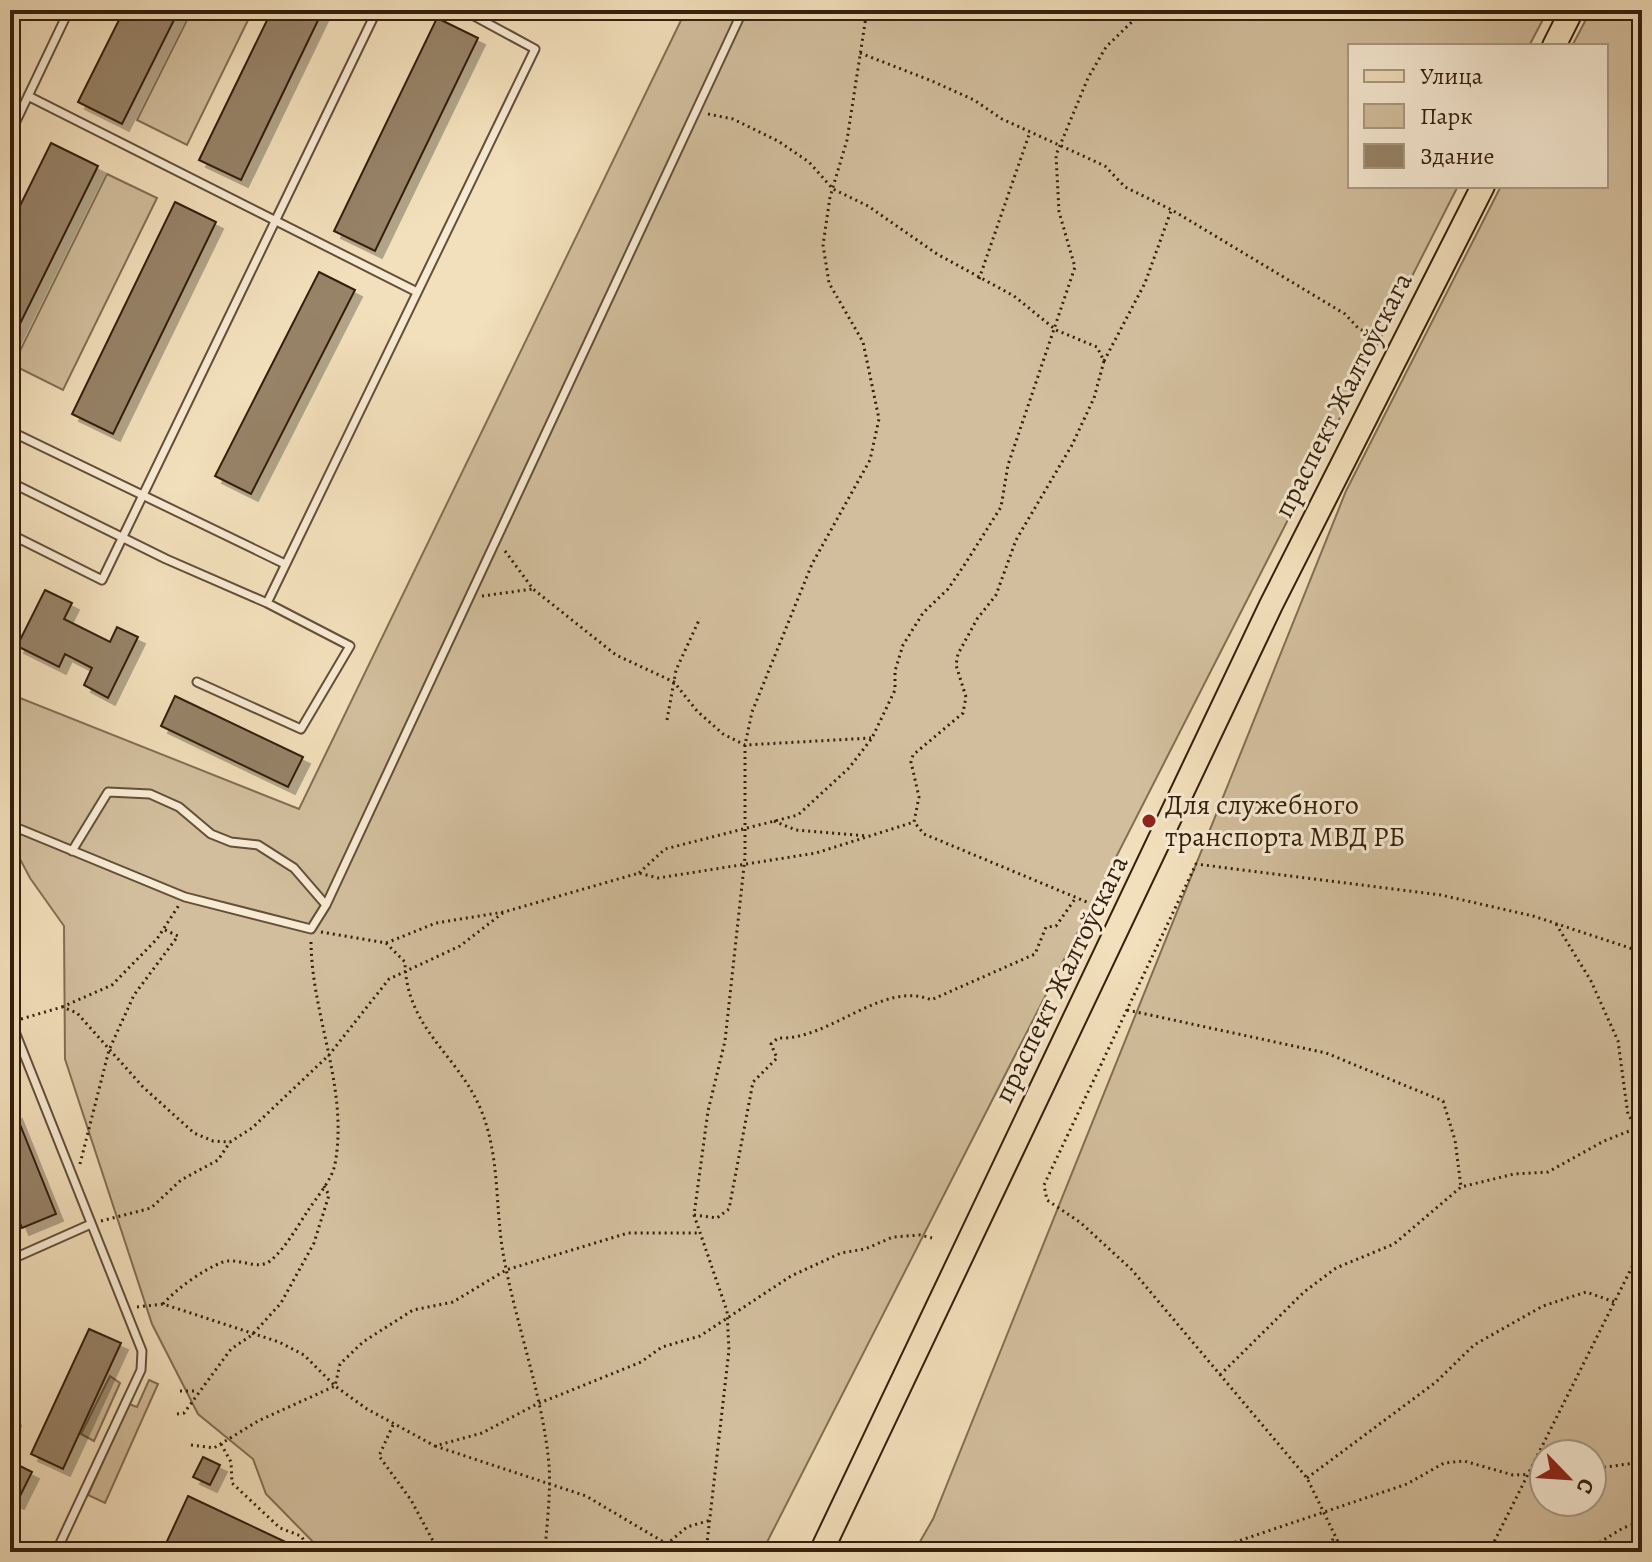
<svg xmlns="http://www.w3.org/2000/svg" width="1652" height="1562" font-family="Alegreya,serif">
<defs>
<filter id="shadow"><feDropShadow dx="7" dy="7" stdDeviation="0" flood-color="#0004"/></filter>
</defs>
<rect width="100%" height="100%" fill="#f2dfbb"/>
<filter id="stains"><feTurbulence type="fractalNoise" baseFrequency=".0025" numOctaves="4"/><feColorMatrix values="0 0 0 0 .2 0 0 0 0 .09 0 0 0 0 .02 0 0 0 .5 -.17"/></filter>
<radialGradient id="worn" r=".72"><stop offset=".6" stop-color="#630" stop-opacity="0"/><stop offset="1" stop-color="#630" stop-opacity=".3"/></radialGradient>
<path fill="#d2be9d" stroke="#836e54" stroke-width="2" fill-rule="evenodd" d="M 192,10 L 253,10 L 187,145 L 137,120 Z
M 686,10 L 1548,10 L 1529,46 L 1350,46 L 1350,186 L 1458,186 L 762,1552 L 323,1552 L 266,1494 L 253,1459 L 198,1414 L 152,1324 L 65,1059 L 64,926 L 30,878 L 10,840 L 10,694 L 299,809 Z
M 1591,10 L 1642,10 L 1642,1552 L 914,1552 L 933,1519 L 1346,491 L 1501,186 L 1606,186 L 1606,46 L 1572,46 ZM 1592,1454 L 1592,1502 L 1544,1502 L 1544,1454 Z
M 107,174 L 157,198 L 63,390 L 13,365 Z
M 110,1376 L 120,1383 L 94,1441 L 81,1434 Z
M 149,1380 L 158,1384 L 105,1503 L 88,1495 L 129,1404 L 137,1407 Z"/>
<path fill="#978367" stroke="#341f0c" stroke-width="2" filter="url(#shadow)" d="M 124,10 L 179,10 L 122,124 L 78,102 Z
M 272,10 L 323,10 L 241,180 L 199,160 Z
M 437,18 L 478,38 L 375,251 L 334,231 Z
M 51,143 L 98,166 L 10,344 L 10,226 Z
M 175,202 L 216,222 L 113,434 L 72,414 Z
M 319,272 L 355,290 L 251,494 L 215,476 Z
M 45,590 L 72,603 L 64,619 L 110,642 L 117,627 L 138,637 L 108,698 L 84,685 L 92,668 L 65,654 L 59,667 L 17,646 Z
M 175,696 L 303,757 L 288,787 L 161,726 Z
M 15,1112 L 56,1214 L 22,1228 L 10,1198 L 10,1114 Z
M 89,1329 L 121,1343 L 63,1469 L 31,1454 Z
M 203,1457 L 220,1465 L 210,1485 L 193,1477 Z
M 10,1461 L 32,1472 L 17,1502 L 10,1499 Z
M 188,1496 L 290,1544 L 287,1552 L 162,1552 Z"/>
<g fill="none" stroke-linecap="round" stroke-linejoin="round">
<g stroke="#644f38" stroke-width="11">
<path id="service" d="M 28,96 L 417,292
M 10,134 L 69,10
M 10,431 L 285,564
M 10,482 L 166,559 L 267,603 L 535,49 L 463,10
M 10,534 L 102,580 L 377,10
M 197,682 L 301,729 L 350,646 L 267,603
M 10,825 L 185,897 L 311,929 L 326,905 L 743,10
M 72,851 L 108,792 L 150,794 L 179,807 L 211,834 L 231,842 L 258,845 L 294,868 L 326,905
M 10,1019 L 142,1351 L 141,1370 L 56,1552
M 10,1260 L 91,1224
M 10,1422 L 16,1426"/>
</g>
<g stroke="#341f0c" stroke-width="26">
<path id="primary" d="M 1554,46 L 1572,10
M 821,1552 L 1271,605 L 1483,186"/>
</g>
<path stroke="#341f0c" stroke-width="3" stroke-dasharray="2 4" stroke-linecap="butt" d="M 860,53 L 932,81 L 974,100 L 1002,119 L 1105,166 L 1125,187 L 1172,210 L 1345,314 L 1358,328 L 1371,335
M 708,114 L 733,119 L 778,141 L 809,162 L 833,189 L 868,206 L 937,254 L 1014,296 L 1056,330 L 1097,347 L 1104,361 L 1094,398 L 1072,445 L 1016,540 L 996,595 L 977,619 L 958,654 L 956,665 L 966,697 L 963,713 L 913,755 L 911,762 L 919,797 L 914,822 L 924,834 L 1094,905
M 979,279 L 1030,132
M 1104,361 L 1145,283 L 1171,211
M 505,551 L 533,589 L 616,655 L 674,682 L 697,711 L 723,734 L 745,745 L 871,738
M 482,596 L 533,589
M 667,720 L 676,670 L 700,618
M 774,821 L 796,830 L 868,836
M 639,873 L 665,849 L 798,815 L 849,768 L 872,738 L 895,690 L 895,671 L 903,645 L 923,613 L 948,589 L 965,564 L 1001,507 L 1008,465 L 1075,267 L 1059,212 L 1056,155 L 1088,78 L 1106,47 L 1144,10
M 1556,924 L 1591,981 L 1618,1041 L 1628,1115 L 1636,1125
M 321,932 L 386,943 L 436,923 L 504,912 L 639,873 L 658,878 L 816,853 L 914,822
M 386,943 L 405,962 C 406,1029 458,1054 481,1110 C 500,1156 495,1206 503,1253 C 515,1321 540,1387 548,1455 C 552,1486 547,1520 545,1552
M 62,1007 L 112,985 L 157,939 L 179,905
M 1127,1010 L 1326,1053 L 1443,1101 L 1455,1140 L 1461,1187
M 21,1019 L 62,1007 L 77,1013 L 143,1087 L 194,1133 L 213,1141 L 230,1142 L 252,1128 L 329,1055 L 389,979 L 460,946 L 504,912
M 80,1164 L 109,1050 L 134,995 L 178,936 L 163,929
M 694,1215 L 717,1218 L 729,1209 L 753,1082 L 777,1058 L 771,1044 L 778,1038 C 829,1041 884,979 931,1000 L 1035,954 L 1046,927 L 1056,926 L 1075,899
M 101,1221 L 151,1208 L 181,1180 L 218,1160 L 230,1142
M 163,1304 C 176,1289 204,1269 223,1262 C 239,1257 257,1271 270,1261 C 285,1249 297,1227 307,1212 C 316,1198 332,1180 335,1164 C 349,1088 311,1015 311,940
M 137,1307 L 163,1304 L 279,1342 L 304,1355 L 335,1386 L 367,1409 L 435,1446 L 482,1433 L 537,1404 L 641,1362 L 662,1347 L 700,1336 L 791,1276 L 841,1253 L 865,1249 L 893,1237 L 920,1235 L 932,1238
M 1220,1375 L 1304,1292 L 1336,1268 L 1394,1244 L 1461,1187 L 1514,1174 L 1548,1172 L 1604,1141 L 1642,1126
M 180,1391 L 196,1391
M 177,1414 L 184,1413 L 231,1349 L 252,1335 L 281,1303 L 314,1243 L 329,1195 L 324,1186
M 393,1425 L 379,1456 L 411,1500 L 439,1552
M 221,1444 L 231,1462 L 232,1483 L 280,1528 L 301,1536 L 312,1552
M 191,1445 L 214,1448 L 258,1421 L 335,1386 L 340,1364 L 363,1342 L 413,1310 L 453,1302 L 506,1270 L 628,1233 L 700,1233
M 435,1446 L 586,1496 L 667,1544 L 687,1527 L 711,1520
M 1592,1469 L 1642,1462
M 1307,1478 L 1436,1382 L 1474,1345 L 1543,1306 L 1586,1292 L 1615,1302
M 706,1552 L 729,1350 L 727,1311 L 694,1215 L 708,1111 L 725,1041 L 745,857 L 745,745 L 752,712 L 812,564 L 870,460 L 879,419 L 863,342 L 829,283 L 823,245 L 830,197 L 847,140 L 867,10
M 1206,1552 L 1407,1484 L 1444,1463 L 1464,1461 L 1513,1475 L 1544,1474
M 1329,1552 L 1334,1535
M 1343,1552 L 1307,1478 L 1132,1270 L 1081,1223 L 1047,1200 L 1044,1185 L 1196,864 L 1441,895 L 1533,916 L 1642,952
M 1489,1552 L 1642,1247
M 1584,1552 L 1623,1528 L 1642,1521"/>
<use href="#service" stroke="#f7ead3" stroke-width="7"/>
<use href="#primary" stroke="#f2dfbb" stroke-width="22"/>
</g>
<circle fill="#8f2418" stroke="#f7ead3" stroke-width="3" cx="1149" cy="821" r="8"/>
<g text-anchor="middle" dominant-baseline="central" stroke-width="6" stroke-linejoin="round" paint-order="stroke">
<g font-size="28" fill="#341f0c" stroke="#f7ead3">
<text transform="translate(1343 395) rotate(-63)">праспект Жалтоўскага</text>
<text transform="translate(1061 979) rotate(-64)">праспект Жалтоўскага</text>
</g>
<g font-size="28" fill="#341f0c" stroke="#f7ead3" text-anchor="start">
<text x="1165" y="805">Для служебного<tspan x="1165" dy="32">транспорта МВД РБ</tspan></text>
</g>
</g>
<rect width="1652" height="1562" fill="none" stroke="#f2dfbb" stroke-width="40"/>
<rect x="12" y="12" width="1628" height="1538" fill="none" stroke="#341f0c" stroke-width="4"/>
<rect x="20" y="20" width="1612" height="1522" fill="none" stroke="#341f0c" stroke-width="2"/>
<rect x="1348" y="44" width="260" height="144" fill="#f7ead3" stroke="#a99983" stroke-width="2"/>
<rect x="1364" y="70" width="40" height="12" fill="#f2dfbb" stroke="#a99983" stroke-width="2"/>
<text x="1420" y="84" font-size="24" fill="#341f0c">Улица</text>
<rect x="1364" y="104" width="40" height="24" fill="#d2be9d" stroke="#a99983" stroke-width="2"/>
<text x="1420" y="124" font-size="24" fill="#341f0c">Парк</text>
<rect x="1364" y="144" width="40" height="24" fill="#978367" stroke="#a99983" stroke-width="2"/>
<text x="1420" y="164" font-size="24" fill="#341f0c">Здание</text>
<g transform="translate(1568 1478) rotate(115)"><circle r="38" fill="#f7ead3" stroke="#a99983" stroke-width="2"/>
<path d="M0-6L14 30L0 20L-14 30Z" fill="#8f2418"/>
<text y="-12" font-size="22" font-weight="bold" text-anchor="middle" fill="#341f0c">С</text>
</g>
<rect width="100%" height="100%" filter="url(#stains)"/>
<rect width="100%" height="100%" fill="url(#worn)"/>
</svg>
